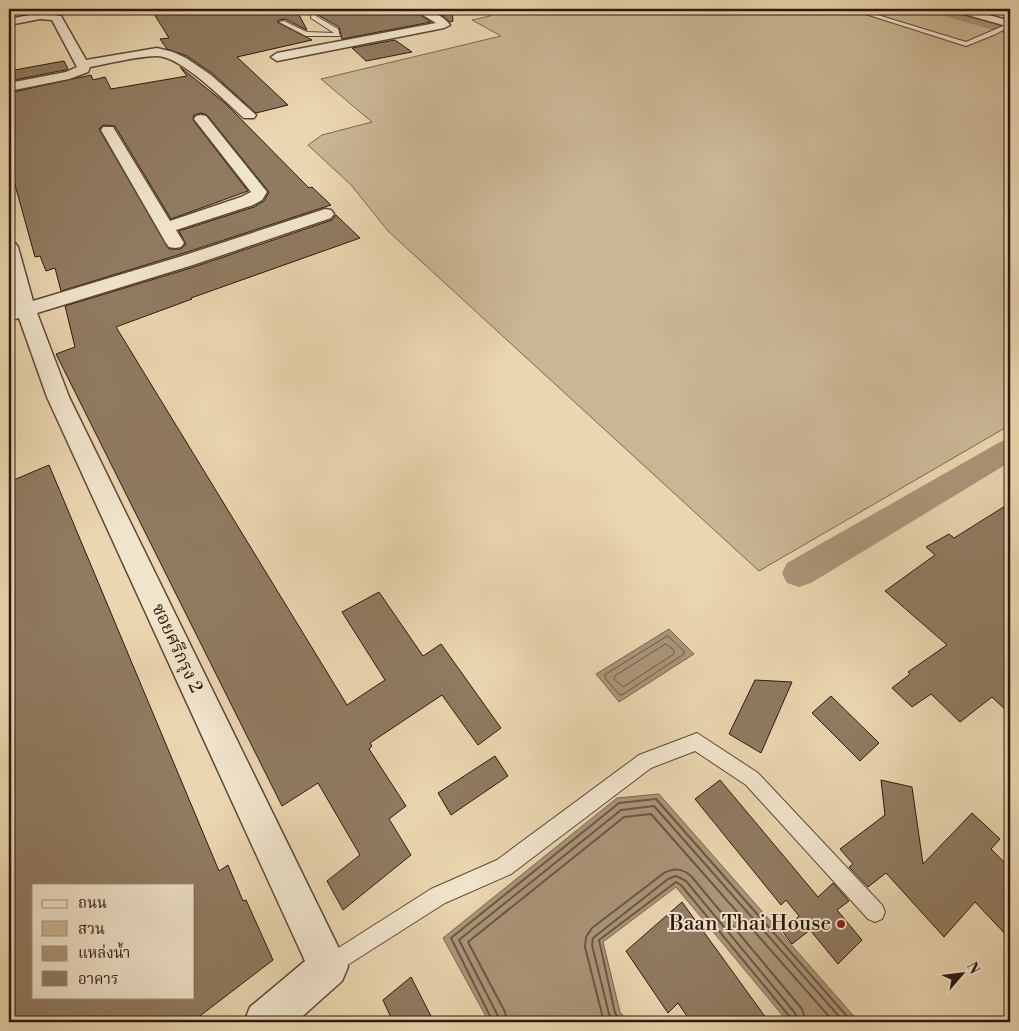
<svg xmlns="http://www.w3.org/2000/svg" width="1019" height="1031" font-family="'Libre Bodoni','Noto Serif Thai',serif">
<rect width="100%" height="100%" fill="#ead6b0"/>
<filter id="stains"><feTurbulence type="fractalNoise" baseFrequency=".004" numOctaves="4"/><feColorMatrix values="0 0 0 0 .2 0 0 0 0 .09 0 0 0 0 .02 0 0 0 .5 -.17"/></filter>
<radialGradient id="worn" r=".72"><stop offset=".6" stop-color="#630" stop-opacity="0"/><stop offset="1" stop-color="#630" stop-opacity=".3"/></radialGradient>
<path fill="#cab694" stroke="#7c6750" d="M 476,9 L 924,9 L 1010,34 L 1010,425 L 759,571 L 388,231 L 351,185 L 308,145 L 322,135 L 372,122 L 321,79 L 501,36 L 472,20 L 490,16 Z"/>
<path fill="#aa9578" stroke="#78634d" d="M 669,629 L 694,654 L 619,702 L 596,674 Z
M 659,794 L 859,1022 L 788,1022 L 676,887 L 603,942 L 620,1012 L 628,1022 L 489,1022 L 443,938 L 617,798 Z"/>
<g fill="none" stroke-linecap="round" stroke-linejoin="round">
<path stroke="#6c5642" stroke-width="1" d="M 668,636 L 684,651 L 684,654 L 622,695 L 619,694 L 605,678 L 605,675 Z
M 666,644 L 674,650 L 674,654 L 623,687 L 614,679 L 615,676 Z"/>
<path stroke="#6c5642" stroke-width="2" d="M 493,1022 L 451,938 L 619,803 L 656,799 L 852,1022
M 499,1022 L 498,1016 L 459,940 L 621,810 L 654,806 L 844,1022
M 507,1022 L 505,1012 L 468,942 L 624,817 L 651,814 L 834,1022
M 604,1022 L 585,947 L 586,937 L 592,928 L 664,873 C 674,868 682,868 691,876 L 802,1009 L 806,1022
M 614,1022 L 609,1014 L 592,945 L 593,938 L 668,879 L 676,876 L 686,881 L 795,1013 L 798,1022
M 622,1022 L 615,1013 L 599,940 L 676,882 L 681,885 L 790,1017 L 792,1022"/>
<path fill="#aa9578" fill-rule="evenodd" d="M 930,9 L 949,9 L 1002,24 L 1004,27 L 997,31 L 931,12 Z
M 1010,439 L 1010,462 L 811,583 L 799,587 L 787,583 L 782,573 L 787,563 L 1000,442 Z"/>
</g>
<path fill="#907b61" stroke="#2e180c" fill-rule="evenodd" d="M 151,9 L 296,9 L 307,30 L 285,19 L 279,20 L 277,22 L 312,40 L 237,57 L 288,105 L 256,113 L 212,73 L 187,56 L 167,49 L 160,39 L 169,38 Z
M 308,9 L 411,9 L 431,22 L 342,39 L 339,27 L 318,15 L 317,11 L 311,11 Z
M 427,9 L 452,9 L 453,21 L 450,22 L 439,13 Z
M 395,40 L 412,52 L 366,61 L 352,48 Z
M 64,61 L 68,69 L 65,70 L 9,81 L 9,71 Z
M 180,67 L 225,103 L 309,188 L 312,187 L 331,205 L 178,255 L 61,291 L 55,268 L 46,271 L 40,256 L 35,257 L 9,163 L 9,93 L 91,75 L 93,80 L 105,77 L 111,89 L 187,76 ZM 201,113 L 207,115 L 269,192 L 264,201 L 254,207 L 179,231 L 186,244 L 181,249 L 169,249 L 99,129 L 103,125 L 115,126 L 171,219 L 248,191 L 193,120 L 194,115 Z
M 336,215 L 360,238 L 191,298 L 192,299 L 116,327 L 347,705 L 385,680 L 342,612 L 379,592 L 423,656 L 441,644 L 501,728 L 478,745 L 442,695 L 370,743 L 372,746 L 369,749 L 406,806 L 389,819 L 411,855 L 343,910 L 327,881 L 360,855 L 318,783 L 282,806 L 56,354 L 75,347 L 65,306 L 194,267 L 332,220 Z
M 49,465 L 219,871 L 228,865 L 243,901 L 246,900 L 273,960 L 192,1022 L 9,1022 L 9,482 ZM 34,885 L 194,885 L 194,997 L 34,997 Z
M 1010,503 L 1010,714 L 992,697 L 960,722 L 931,694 L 912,707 L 892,688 L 910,674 L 908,672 L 947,645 L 885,591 L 935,555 L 926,547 L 949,534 L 954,538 Z
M 755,680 L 792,682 L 761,753 L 729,734 Z
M 831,696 L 879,743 L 860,761 L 812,713 Z
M 495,756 L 508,776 L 451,815 L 438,793 Z
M 720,780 L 818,897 L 833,883 L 849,901 L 837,910 L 862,940 L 838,964 L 810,930 L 792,944 L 783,932 L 799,916 L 786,900 L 781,905 L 695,799 Z
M 881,780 L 912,787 L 923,864 L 972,813 L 1000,839 L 991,849 L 1010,868 L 1010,939 L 975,902 L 944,937 L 886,873 L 868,887 L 849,867 L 853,864 L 840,849 L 885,815 Z
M 682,902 L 769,1022 L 691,1022 L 678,1003 L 668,1013 L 626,951 Z
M 411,977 L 434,1022 L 393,1022 L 383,1000 Z"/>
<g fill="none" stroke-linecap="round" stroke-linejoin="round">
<g stroke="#5d4835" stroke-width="2">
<path id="lane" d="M 850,9 L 858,9 L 966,42 L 1010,23 L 1010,26 L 996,34 L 966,46 Z
M 312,12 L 316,12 L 316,16 L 338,29 L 340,36 L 306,36 L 279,22 L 284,21 L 307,32 L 334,33 L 311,18 Z
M 697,733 L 758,773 L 882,905 L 885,912 L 882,919 L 875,922 L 868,919 L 746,785 L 695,751 L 651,768 L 511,874 L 445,903 L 335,973 L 328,976 L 321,973 L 318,966 L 321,959 L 431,889 L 497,860 L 639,755 Z"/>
</g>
<g stroke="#5d4835" stroke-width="3">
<path id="street" d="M 413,9 C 427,9 441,13 450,25 L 444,28 L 277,61 L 271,57 L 277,53 L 436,23 Z
M 952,9 L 968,9 L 1010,21 L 1010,27 L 953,11 Z
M 40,13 L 61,16 L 86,60 L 157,48 L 173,52 L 186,58 L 211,75 L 256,115 L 254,118 L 244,118 C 226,102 180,55 156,56 C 134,57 111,63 90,67 L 88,72 L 69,79 L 9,91 L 9,83 L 66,72 L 77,67 L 52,20 L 40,19 L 9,25 L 9,19 Z
M 201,115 L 206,116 L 267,192 L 262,200 L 253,205 L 176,230 L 184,243 L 181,247 L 175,248 L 169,247 L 166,243 L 101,130 L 103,127 L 113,127 L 170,221 L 241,197 L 251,192 L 194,119 L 196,116 Z
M 325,209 L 331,210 L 334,214 L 331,218 L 193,265 L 37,313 L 69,397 L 348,967 L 342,981 L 296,1022 L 244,1022 L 250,1007 L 305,961 L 47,397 L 19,318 L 9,321 L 9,309 L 15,307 L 9,282 L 9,242 L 15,243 L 18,247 L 33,301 L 179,257 Z"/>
</g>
<use href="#lane" fill="#f1e4cc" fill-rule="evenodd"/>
<use href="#street" fill="#f1e4cc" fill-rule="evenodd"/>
</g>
<circle fill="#8f2418" stroke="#f1e4cc" stroke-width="2" cx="841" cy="924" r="5"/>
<g text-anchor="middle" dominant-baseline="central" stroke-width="4" stroke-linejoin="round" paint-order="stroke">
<g font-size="18" fill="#2e180c" stroke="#f1e4cc">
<text transform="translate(177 648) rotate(65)">ซอยศรีกรุง 2</text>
</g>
<g font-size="21" fill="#2e180c" stroke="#f1e4cc" text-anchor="end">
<text x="831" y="924">Baan Thai House</text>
</g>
</g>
<rect width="1019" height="1031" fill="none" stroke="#ead6b0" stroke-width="30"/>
<rect x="10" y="10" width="999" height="1011" fill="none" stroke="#2e180c" stroke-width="2.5"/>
<rect x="15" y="15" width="989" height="1001" fill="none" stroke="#2e180c"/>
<rect x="32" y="884" width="162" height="115" fill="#f1e4cc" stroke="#a3927f"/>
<rect x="42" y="900" width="25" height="8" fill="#f1e4cc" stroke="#a3927f"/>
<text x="78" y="908" font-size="15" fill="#2e180c">ถนน</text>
<rect x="42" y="921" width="25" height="15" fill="#cab694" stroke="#a3927f"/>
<text x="78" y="934" font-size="15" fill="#2e180c">สวน</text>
<rect x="42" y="946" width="25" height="15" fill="#aa9578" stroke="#a3927f"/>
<text x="78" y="958" font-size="15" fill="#2e180c">แหล่งน้ำ</text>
<rect x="42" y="971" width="25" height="15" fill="#907b61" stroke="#a3927f"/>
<text x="78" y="984" font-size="15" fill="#2e180c">อาคาร</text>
<g transform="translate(962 974) rotate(62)" stroke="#f1e4cc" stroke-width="4" paint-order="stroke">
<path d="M0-4L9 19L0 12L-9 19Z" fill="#2e180c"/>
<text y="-8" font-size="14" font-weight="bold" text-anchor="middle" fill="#2e180c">N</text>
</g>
<rect width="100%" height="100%" filter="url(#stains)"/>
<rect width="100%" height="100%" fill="url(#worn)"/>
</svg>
